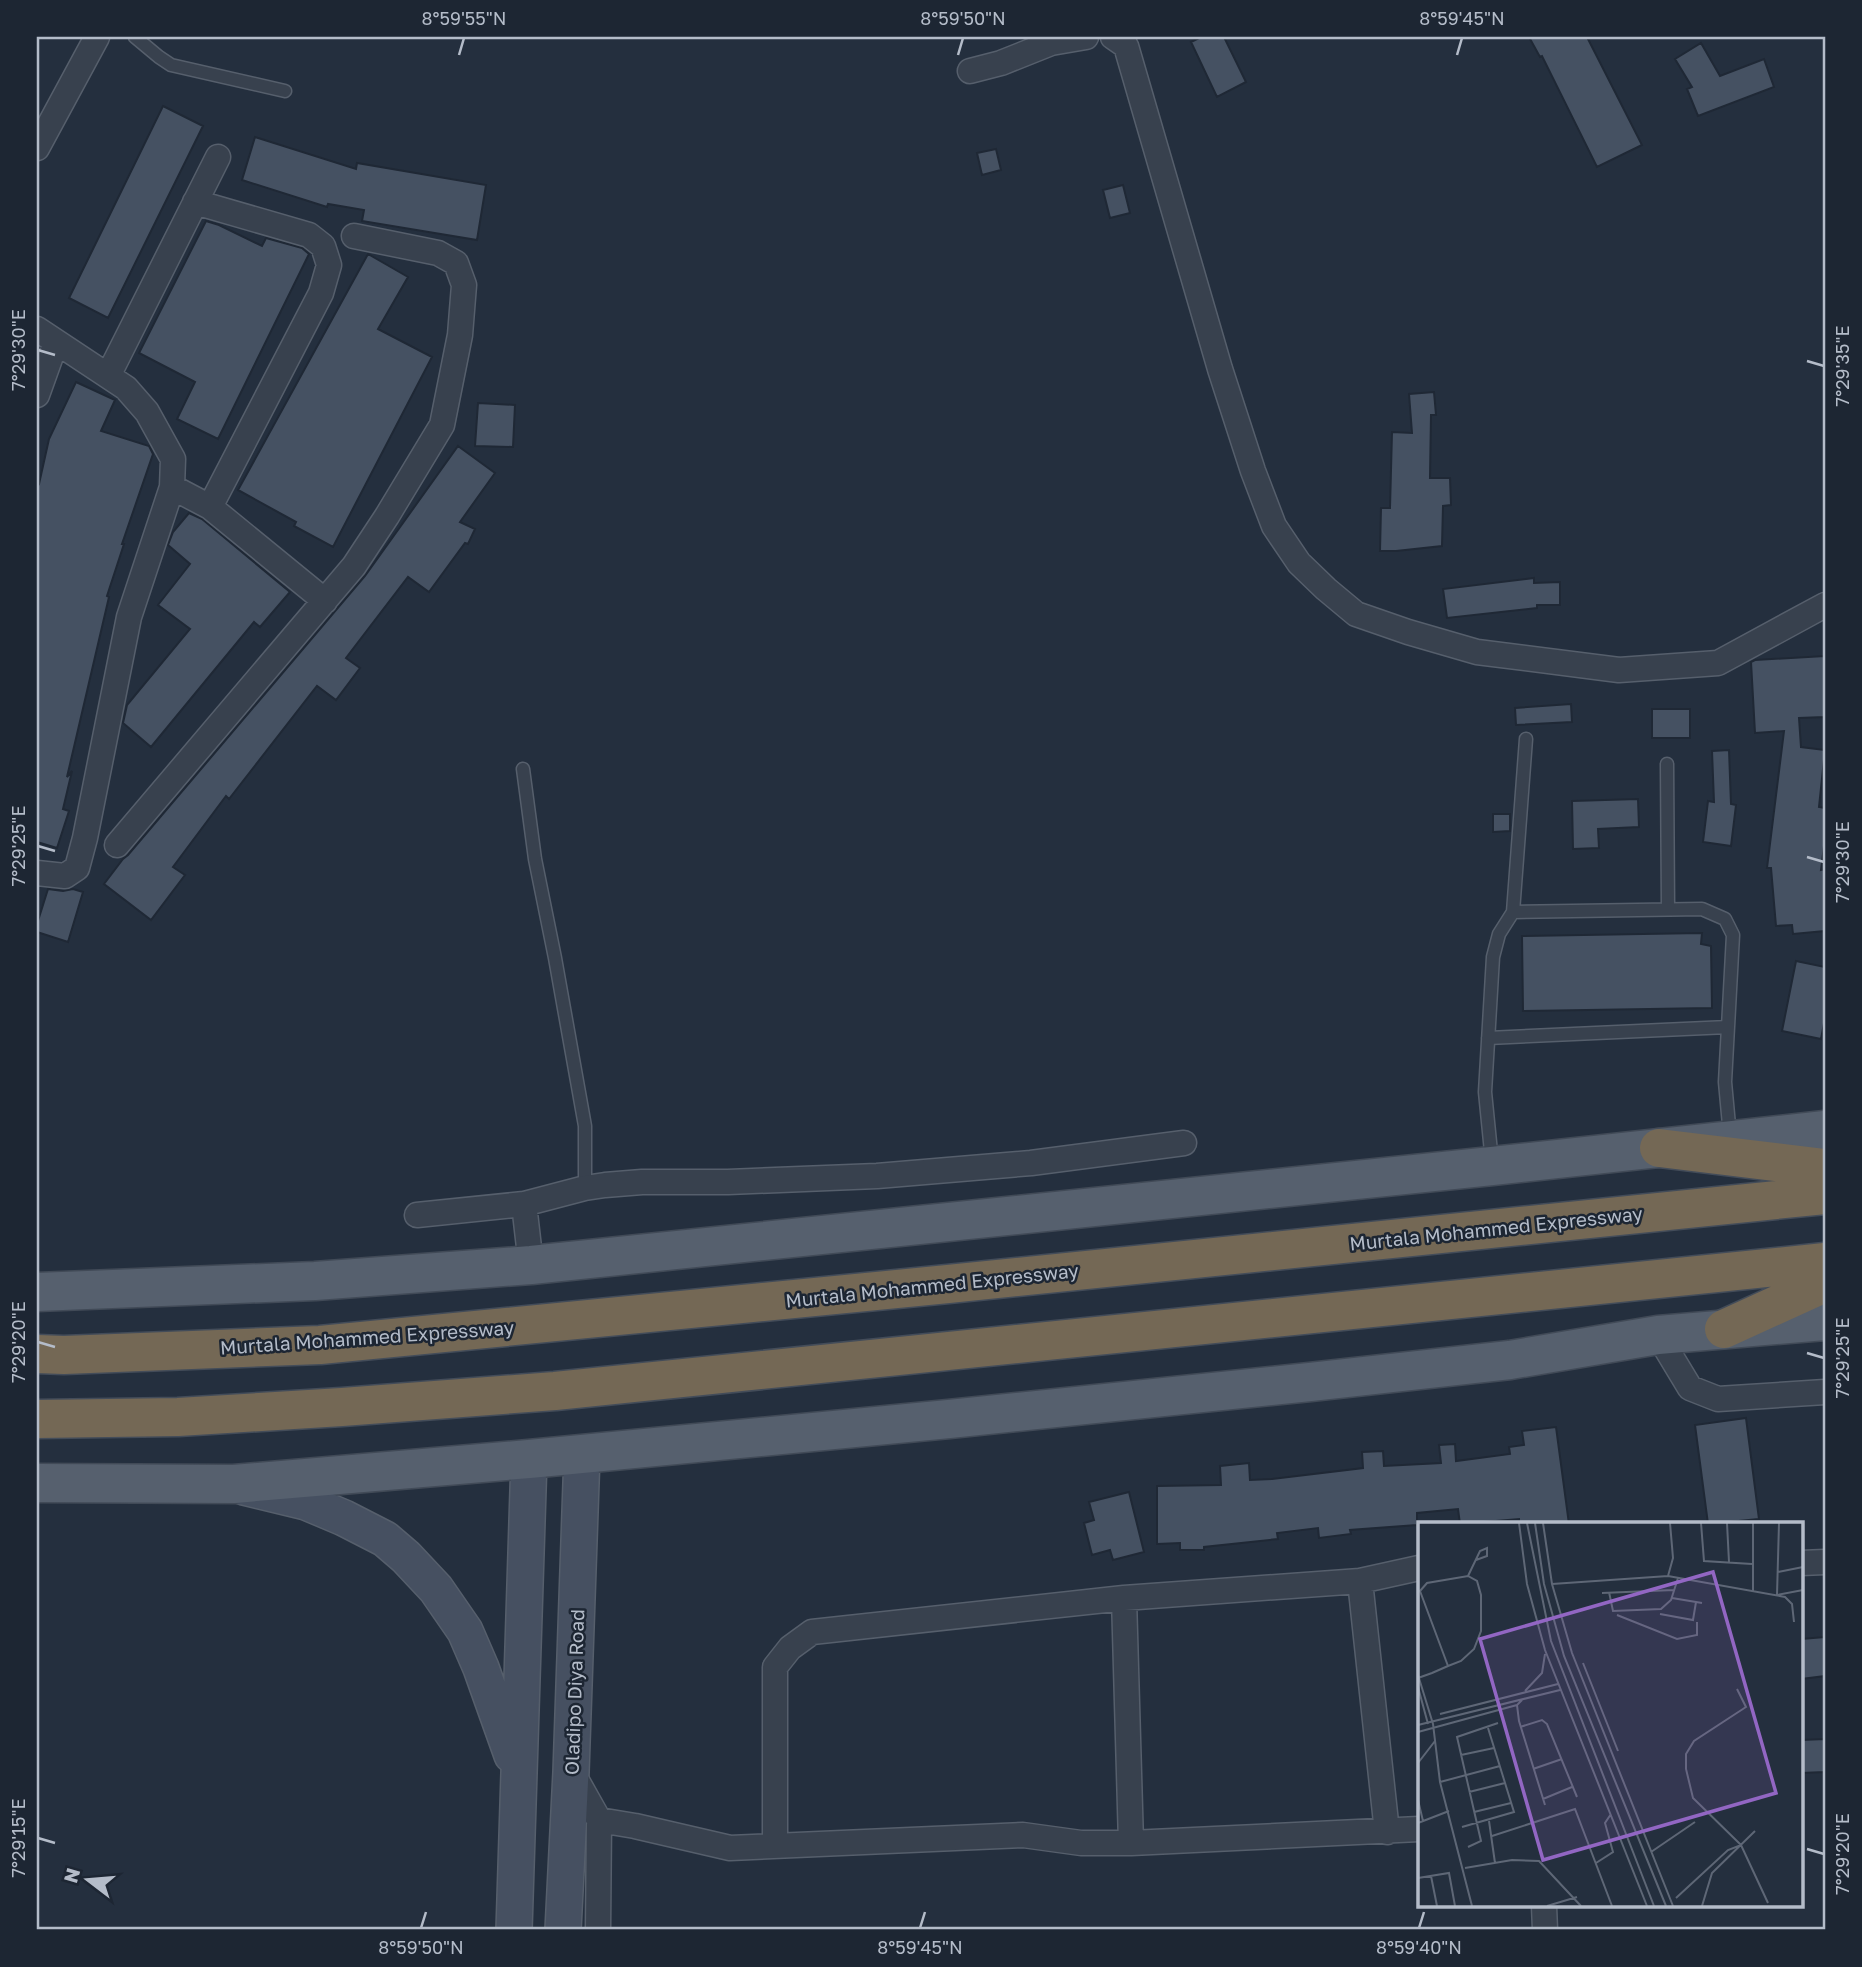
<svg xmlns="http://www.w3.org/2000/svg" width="1862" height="1967" font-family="'Golos Text',sans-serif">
<rect width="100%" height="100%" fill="#242f3e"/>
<path fill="#455162" stroke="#1f2835" stroke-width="2" d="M 1201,37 L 1224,37 L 1246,82 L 1217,97 L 1191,42 Z
M 1529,37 L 1587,37 L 1642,145 L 1597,167 L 1542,56 L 1540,57 Z
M 1701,43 L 1720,76 L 1764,59 L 1774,87 L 1698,116 L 1687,89 L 1692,87 L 1675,59 Z
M 163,106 L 203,126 L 108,318 L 69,298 Z
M 255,137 L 356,169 L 357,163 L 486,185 L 477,240 L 362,221 L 364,210 L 328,204 L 327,207 L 242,180 Z
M 996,149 L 1001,170 L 982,175 L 977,153 Z
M 1123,185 L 1130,213 L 1110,218 L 1103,190 Z
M 206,221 L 219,225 L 262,246 L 266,238 L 302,248 L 309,254 L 218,439 L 177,419 L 195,382 L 139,353 Z
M 368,254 L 408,277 L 378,329 L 432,357 L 333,547 L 294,526 L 296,522 L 238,490 Z
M 76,382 L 115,400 L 101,431 L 149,446 L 153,454 L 122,544 L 124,544 L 107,596 L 109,597 L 67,777 L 72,771 L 63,809 L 69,811 L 57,848 L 37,842 L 37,483 L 39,484 L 49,439 Z
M 1434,392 L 1436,415 L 1431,415 L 1430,478 L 1450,478 L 1451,505 L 1443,506 L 1442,546 L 1396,551 L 1380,551 L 1381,508 L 1390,508 L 1392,432 L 1412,433 L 1409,394 Z
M 478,403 L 515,405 L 513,447 L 475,446 Z
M 458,446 L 495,473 L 460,522 L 475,529 L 468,544 L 465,543 L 429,592 L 408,577 L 346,658 L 360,668 L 336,700 L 317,686 L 229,799 L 226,796 L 173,867 L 185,875 L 151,920 L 104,884 L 123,859 L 128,855 L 365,576 Z
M 189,513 L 202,519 L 290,592 L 260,627 L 254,622 L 151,747 L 123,723 L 127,705 L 190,629 L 158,605 L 190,564 L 168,545 L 173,532 Z
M 1534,578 L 1534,583 L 1560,582 L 1560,605 L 1537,605 L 1537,608 L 1447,618 L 1443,589 Z
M 1825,656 L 1825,717 L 1799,718 L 1801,747 L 1825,750 L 1819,807 L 1825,808 L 1825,838 L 1821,870 L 1825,869 L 1825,931 L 1793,934 L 1792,925 L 1776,926 L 1771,868 L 1767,868 L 1784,731 L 1755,733 L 1751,662 L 1755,660 Z
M 1571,704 L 1572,722 L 1516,725 L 1515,708 Z
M 1652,709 L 1690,709 L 1690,738 L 1652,738 Z
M 1729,750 L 1731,804 L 1736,805 L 1731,846 L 1703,842 L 1708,801 L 1714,802 L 1712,751 Z
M 1638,799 L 1639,827 L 1598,829 L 1599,848 L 1573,849 L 1572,801 Z
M 1493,814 L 1510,814 L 1510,831 L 1493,832 Z
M 48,889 L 63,891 L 73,889 L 83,892 L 68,942 L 37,932 L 37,924 Z
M 1702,933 L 1701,944 L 1711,946 L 1712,1008 L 1523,1011 L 1522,936 Z
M 1796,961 L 1825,967 L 1825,1018 L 1821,1039 L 1782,1031 Z
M 1746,1418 L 1759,1519 L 1708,1524 L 1695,1425 Z
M 1556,1427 L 1569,1524 L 1519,1524 L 1519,1519 L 1460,1524 L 1458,1509 L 1417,1513 L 1417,1525 L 1350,1530 L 1351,1534 L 1319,1538 L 1318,1528 L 1277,1533 L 1278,1539 L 1204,1547 L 1204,1550 L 1180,1550 L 1180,1543 L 1157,1544 L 1157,1486 L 1221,1485 L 1220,1466 L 1249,1463 L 1250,1480 L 1272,1479 L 1363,1468 L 1362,1452 L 1383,1451 L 1384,1466 L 1441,1463 L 1439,1445 L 1455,1444 L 1456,1461 L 1510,1454 L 1509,1447 L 1524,1445 L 1522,1431 Z
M 1129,1492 L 1144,1552 L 1113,1560 L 1110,1550 L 1092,1555 L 1084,1523 L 1094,1520 L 1089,1502 Z
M 1825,1637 L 1825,1676 L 1801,1679 L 1801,1639 Z
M 1825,1739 L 1825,1772 L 1801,1773 L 1801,1740 Z"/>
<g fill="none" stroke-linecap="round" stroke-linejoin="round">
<g stroke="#565f6c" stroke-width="15">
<path id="lane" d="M 135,37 L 159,57 L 171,65 L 285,91
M 1667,764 L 1668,909
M 523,769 L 535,859 L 555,958 L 585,1126 L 585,1188
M 1513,912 L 1526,739
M 1488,1038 L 1728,1027
M 1492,1162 L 1485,1092 L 1493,957 L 1499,934 L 1513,912 L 1702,909 L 1725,919 L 1733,935 L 1725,1082 L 1730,1136"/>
</g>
<g stroke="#565f6c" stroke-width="27">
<path id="street" d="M 1113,37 L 1126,46 L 1220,369 L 1253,471 L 1274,526 L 1299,563 L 1326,589 L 1356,614 L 1408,632 L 1477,652 L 1619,670 L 1718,663 L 1825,605
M 970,71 L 1001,63 L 1051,43 L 1086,37
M 37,148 L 97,37
M 195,202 L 309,235 L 323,246 L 329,265 L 321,293 L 210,507
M 37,329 L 126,388 L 147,412 L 173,459 L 172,487 L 129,617 L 85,838 L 77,868 L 65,876 L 37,873
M 108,376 L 218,157
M 37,395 L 56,342
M 172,487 L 210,507 L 325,601
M 117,845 L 354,566 L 387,516 L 442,425 L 460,335 L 464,285 L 456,263 L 438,253 L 354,236
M 524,1204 L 531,1265
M 417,1215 L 524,1204 L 585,1188 L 605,1185 L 642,1182 L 728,1182 L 877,1176 L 1031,1163 L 1184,1143
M 1658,1335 L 1690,1388 L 1718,1399 L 1825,1392
M 1801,1563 L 1825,1562
M 1360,1581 L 1387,1832
M 1124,1598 L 1131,1843
M 572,1772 L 599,1820 L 635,1826 L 730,1848 L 1023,1835 L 1081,1843 L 1131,1843 L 1419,1829
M 775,1846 L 775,1667 L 790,1648 L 812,1632 L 1124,1598 L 1360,1581 L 1419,1568
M 1544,1906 L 1545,1930
M 598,1930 L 599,1820"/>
</g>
<g stroke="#565f6c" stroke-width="38">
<path id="secondary" d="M 244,1487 L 306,1502 L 344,1518 L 385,1539 L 406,1557 L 436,1589 L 465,1631 L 481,1668 L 512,1755
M 514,1930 L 529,1459
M 563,1930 L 571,1772 L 582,1454"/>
</g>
<g stroke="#414a57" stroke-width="41">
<path id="primary" d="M 37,1292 L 315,1281 L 531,1265 L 1492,1166 L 1825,1130
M 37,1483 L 234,1484 L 529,1459 L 949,1419 L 1310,1382 L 1510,1360 L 1658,1335 L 1825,1321"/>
</g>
<g stroke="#434c59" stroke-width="41">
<path id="highway" d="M 1659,1148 L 1825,1168
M 1724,1329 L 1825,1283
M 37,1354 L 64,1355 L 320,1345 L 948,1284 L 1825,1195
M 37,1419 L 178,1417 L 342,1407 L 555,1391 L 1825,1262"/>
</g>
<use href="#lane" stroke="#38414e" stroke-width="12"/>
<use href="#street" stroke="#38414e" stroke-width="24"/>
<use href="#secondary" stroke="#465061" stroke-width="35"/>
<use href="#primary" stroke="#56606e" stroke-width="38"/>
<use href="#highway" stroke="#746855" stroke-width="38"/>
</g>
<path fill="none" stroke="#b4bcc9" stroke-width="2.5" d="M 459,55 L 464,38M 958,55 L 963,38M 1457,55 L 1462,38M 38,350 L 55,355M 1807,361 L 1824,366M 38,846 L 55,851M 1807,857 L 1824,862M 38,1342 L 55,1347M 1807,1353 L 1824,1358M 38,1838 L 55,1843M 1807,1849 L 1824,1854M 421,1928 L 426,1912M 920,1928 L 925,1912M 1419,1928 L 1424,1912"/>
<g text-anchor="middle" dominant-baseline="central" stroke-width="5" stroke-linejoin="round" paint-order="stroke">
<g font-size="19" fill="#b4bcc9" stroke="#1d2633">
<text transform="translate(1496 1228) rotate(-6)">Murtala Mohammed Expressway</text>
<text transform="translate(932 1285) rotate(-6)">Murtala Mohammed Expressway</text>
<text transform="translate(367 1337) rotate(-4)">Murtala Mohammed Expressway</text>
<text transform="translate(574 1692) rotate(-88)">Oladipo Diya Road</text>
</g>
</g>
<g transform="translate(1418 1522)">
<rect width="385" height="385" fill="#242f3e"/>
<path fill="none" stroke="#5e6776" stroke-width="2" d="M 101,1 L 109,62 L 127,128 L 229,384M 109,1 L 133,119 L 236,384M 117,1 L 126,62 L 146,134 L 248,384M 125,1 L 134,62 L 154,131 L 255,384M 283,1 L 286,39 L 334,42M 309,1 L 311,40M 361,1 L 359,73 L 385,68M 360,50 L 385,45M 50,54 L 62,29 L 69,26 L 69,34 L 58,38M 250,54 L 255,36 L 252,1M 134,62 L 250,54 L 367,75 L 374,82 L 376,100M 335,69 L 335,1M 191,70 L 195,89 L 243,87 L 253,78 L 260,56M 184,71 L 256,68M 254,76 L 284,81M 242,92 L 275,98 L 278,80M 199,93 L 259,117 L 279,113 L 279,100M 165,141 L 200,229M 0,153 L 15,202 L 22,260 L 54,384M 0,156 L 14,151 L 30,144 L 43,139 L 56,127 L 63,109 L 63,73 L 59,59 L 50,54 L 9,61 L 2,69 L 30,144M 0,165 L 10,202M 319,167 L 328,185 L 276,219 L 268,232 L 268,247 L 275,276 L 323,323M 107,169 L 124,151 L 127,132M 104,178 L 99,183 L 101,199 L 127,283M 22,192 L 140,162M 0,203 L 142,168M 102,205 L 124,198 L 129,202 L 159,275M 0,210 L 99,183M 43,233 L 76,226M 0,241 L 17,219M 115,247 L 144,237M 22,260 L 82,244M 51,270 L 87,261M 125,277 L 154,265M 0,278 L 5,299M 56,290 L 93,281M 71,299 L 77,341M 0,301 L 31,289M 44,305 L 96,290 L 70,206M 74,314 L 157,287 L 194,384M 50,325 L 63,319 L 39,215 L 80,201M 233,330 L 277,300M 178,341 L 195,330 L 187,301 L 193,292M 47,346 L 94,338 L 121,339 L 163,384M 13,354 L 19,384M 0,356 L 31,351 L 37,384M 258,376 L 310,328 L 323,323 L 350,381M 129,384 L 159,375M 284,384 L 294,351 L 337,309"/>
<path fill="#9266c3" fill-opacity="0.15" stroke="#9266c3" stroke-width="3.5" d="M 295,50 L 358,271 L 125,338 L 62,117 Z"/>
<rect width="385" height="385" fill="none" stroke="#b4bcc9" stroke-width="3.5"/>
</g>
<rect width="1862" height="1967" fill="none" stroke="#1d2633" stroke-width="77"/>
<g transform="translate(88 1880) rotate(286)" stroke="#1d2633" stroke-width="5" paint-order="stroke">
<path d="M0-5L12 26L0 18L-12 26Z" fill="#b4bcc9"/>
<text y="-10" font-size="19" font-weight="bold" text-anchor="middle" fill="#b4bcc9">N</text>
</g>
<rect x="38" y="38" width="1786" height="1890" fill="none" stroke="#b4bcc9" stroke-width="2.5"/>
<g font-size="18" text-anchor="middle" fill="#b4bcc9">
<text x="464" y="25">8°59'55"N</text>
<text x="963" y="25">8°59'50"N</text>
<text x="1462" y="25">8°59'45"N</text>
<text transform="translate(19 350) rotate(-90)" y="6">7°29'30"E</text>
<text transform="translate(1843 366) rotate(-90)" y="6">7°29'35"E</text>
<text transform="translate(19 846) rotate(-90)" y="6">7°29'25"E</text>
<text transform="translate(1843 862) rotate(-90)" y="6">7°29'30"E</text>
<text transform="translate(19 1342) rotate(-90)" y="6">7°29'20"E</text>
<text transform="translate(1843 1358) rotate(-90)" y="6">7°29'25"E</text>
<text transform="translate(19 1838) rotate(-90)" y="6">7°29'15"E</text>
<text transform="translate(1843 1854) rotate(-90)" y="6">7°29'20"E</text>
<text x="421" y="1954">8°59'50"N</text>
<text x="920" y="1954">8°59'45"N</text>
<text x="1419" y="1954">8°59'40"N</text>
</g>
</svg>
